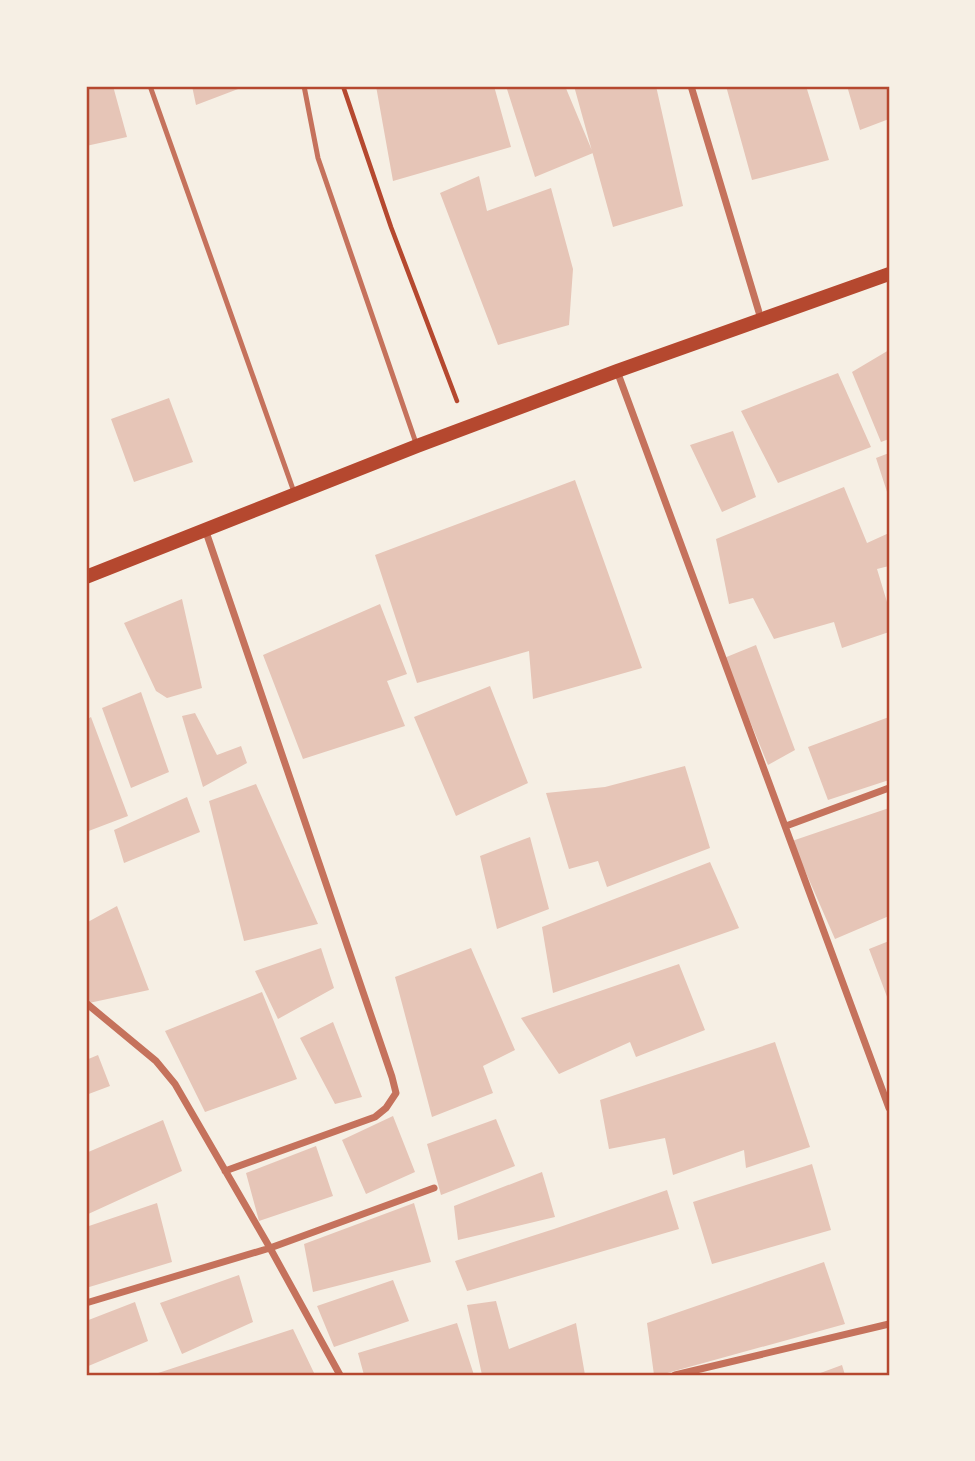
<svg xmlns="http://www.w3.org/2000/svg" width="975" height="1461" font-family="'Space Grotesk',sans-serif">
<rect width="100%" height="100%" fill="#f6efe4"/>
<path fill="#e6c5b7" d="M 86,86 L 113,86 L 127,137 L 86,146 Z
M 192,86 L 246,86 L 196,105 Z
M 376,86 L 494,86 L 511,147 L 393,181 Z
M 506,86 L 565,86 L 593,153 L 535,177 Z
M 574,86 L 656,86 L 683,206 L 613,227 Z
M 726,86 L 806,86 L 829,160 L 752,180 Z
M 847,86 L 889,86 L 889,119 L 860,130 Z
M 479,176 L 487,211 L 551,188 L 573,269 L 569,325 L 498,345 L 440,193 Z
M 889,350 L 889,439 L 881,442 L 852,372 Z
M 838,373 L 871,447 L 778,483 L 741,411 Z
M 169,398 L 193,462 L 134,482 L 111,419 Z
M 733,431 L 756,497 L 722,512 L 690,445 Z
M 889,453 L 889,498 L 876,458 Z
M 575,480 L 642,668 L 533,699 L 529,651 L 417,683 L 375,555 Z
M 844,487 L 867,543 L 889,533 L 889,566 L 877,569 L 887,602 L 889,601 L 889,632 L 842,648 L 834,622 L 774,639 L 753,598 L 729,604 L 716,539 Z
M 182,599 L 202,688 L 167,698 L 156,691 L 124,623 Z
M 380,604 L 407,674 L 387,681 L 405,726 L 303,759 L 263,655 Z
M 756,645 L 795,750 L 768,765 L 724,658 Z
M 490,686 L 528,783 L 456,816 L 414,717 Z
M 141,692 L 169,772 L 131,788 L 102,708 Z
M 195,713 L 217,755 L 241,746 L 247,763 L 203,787 L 182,716 Z
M 91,717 L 128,816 L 86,832 L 86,720 Z
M 889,717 L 889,780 L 828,800 L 808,747 Z
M 685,766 L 710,848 L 607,887 L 598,861 L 569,869 L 546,793 L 605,787 Z
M 256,784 L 318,924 L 244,941 L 209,801 Z
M 187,797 L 200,832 L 124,863 L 114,830 Z
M 889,808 L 889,916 L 835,939 L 792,841 Z
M 530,837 L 549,909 L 497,929 L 480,856 Z
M 710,862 L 739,928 L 553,993 L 542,927 Z
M 117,906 L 149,990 L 89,1003 L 86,1000 L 86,923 Z
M 889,941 L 889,1002 L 869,949 Z
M 321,948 L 334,988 L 278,1019 L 255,971 Z
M 471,948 L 515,1050 L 483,1066 L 493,1093 L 432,1117 L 395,977 Z
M 679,964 L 705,1030 L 636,1057 L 630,1042 L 559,1074 L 521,1018 Z
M 262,992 L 297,1079 L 205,1112 L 165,1031 Z
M 333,1022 L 362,1097 L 335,1104 L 300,1038 Z
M 775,1042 L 810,1147 L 746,1168 L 744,1150 L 673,1175 L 665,1138 L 609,1149 L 600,1100 Z
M 98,1055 L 110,1086 L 86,1095 L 86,1060 Z
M 393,1116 L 415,1172 L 366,1194 L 342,1140 Z
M 496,1119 L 515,1166 L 441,1195 L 427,1144 Z
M 163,1120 L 182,1171 L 86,1215 L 86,1153 Z
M 316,1146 L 333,1196 L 259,1221 L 246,1173 Z
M 812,1164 L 831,1230 L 712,1264 L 693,1202 Z
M 542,1172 L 555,1217 L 458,1240 L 454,1206 Z
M 667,1190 L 679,1229 L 467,1291 L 455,1261 L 554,1229 Z
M 157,1203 L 172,1262 L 86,1288 L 86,1227 Z
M 414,1203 L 431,1262 L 313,1292 L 304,1244 Z
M 824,1262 L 845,1324 L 660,1375 L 654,1375 L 647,1323 Z
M 239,1275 L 253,1322 L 182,1354 L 160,1303 Z
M 393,1280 L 409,1321 L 334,1347 L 317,1306 Z
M 496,1301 L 509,1349 L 576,1323 L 585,1375 L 482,1375 L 467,1305 Z
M 135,1302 L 148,1341 L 86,1367 L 86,1321 Z
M 457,1323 L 474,1375 L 364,1375 L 358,1353 Z
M 293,1329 L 315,1375 L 152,1375 Z
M 842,1365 L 845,1375 L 815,1375 Z"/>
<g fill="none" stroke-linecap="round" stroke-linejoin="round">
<path stroke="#b5482f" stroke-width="4.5" d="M 343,86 L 391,227 L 457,401"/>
<path stroke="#c5725c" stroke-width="5" d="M 150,86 L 294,492
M 304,86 L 318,158 L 417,446"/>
<path stroke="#c5725c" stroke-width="7" d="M 691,86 L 761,319
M 617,371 L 889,1108
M 205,529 L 392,1077 L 396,1093 L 386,1108 L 375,1117 L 225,1171
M 786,826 L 889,788
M 86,1003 L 156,1061 L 175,1084 L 270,1248 L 340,1375
M 86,1303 L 270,1248 L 434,1188
M 675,1375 L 889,1324"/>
<path stroke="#b5482f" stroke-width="14" d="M 86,577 L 417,446 L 617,371 L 889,274"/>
</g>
<rect width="975" height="1461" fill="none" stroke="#f6efe4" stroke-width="175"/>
<rect x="88" y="88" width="800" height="1286" fill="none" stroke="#b5482f" stroke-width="2.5"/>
</svg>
